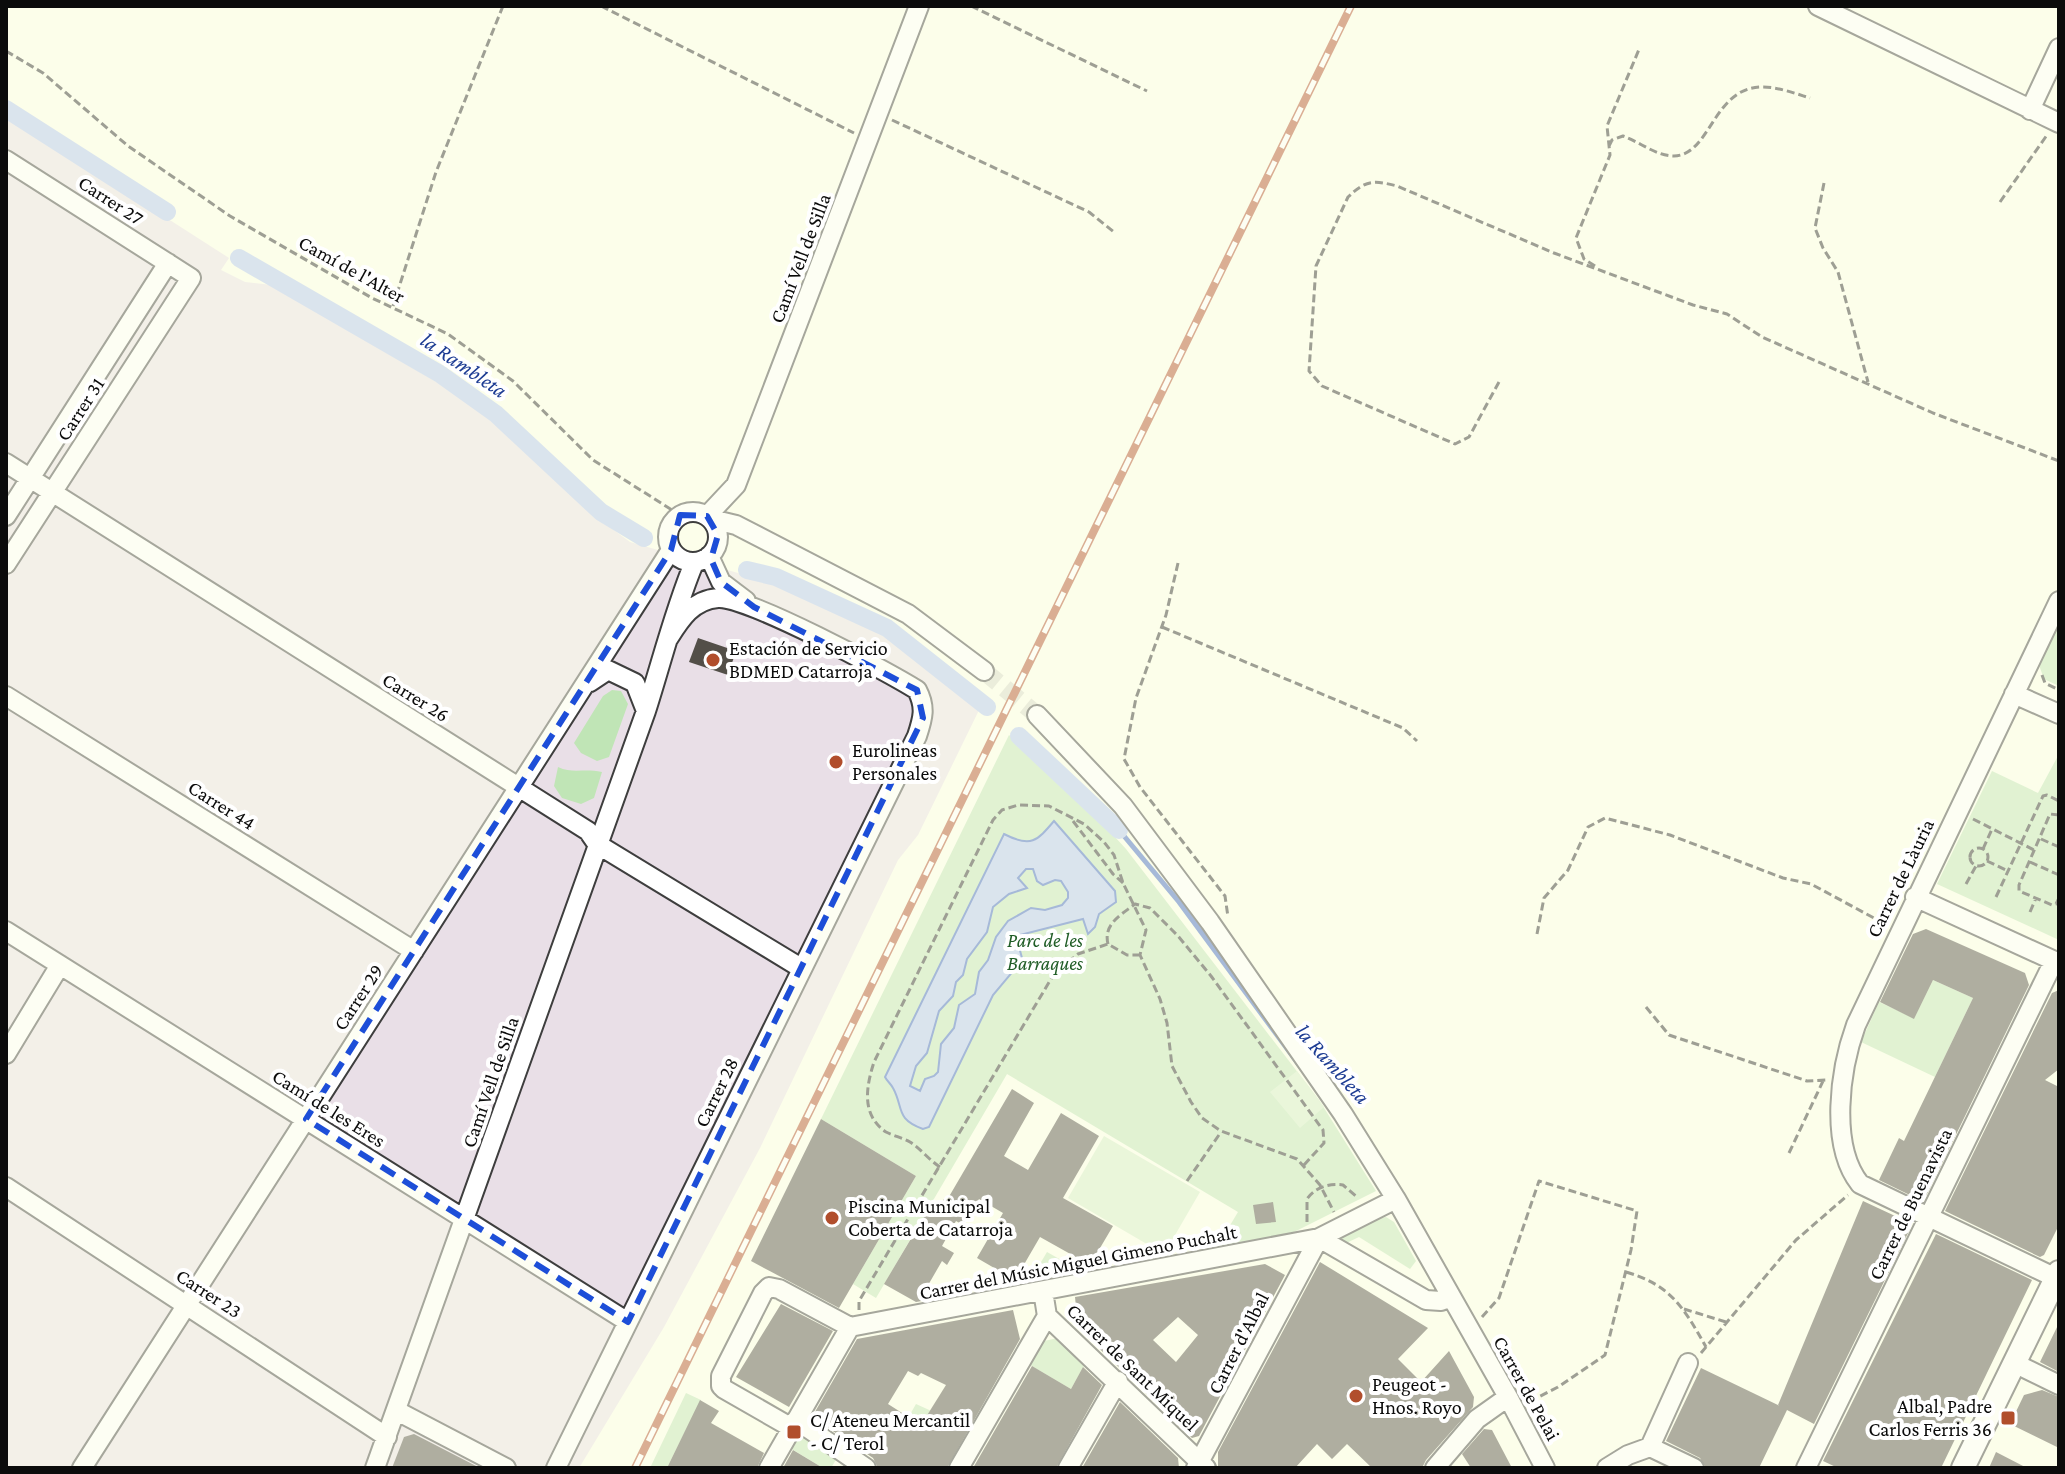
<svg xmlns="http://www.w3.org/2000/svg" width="2065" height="1474" font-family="'Crimson Pro',serif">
<rect width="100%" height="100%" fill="#fcfeea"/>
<path fill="#e9dfe7" d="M 6,115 L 229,258 L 221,270 L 245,282 L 272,285 L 465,399 L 494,422 L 603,522 L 630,542 L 773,583 L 868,627 L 890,640 L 926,668 L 942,674 L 980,708 L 918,835 L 898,860 L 760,1148 L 664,1327 L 579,1468 L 6,1468 Z"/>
<path fill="#c0e5b6" d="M 2059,625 L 2059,686 L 2044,679 L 2039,665 Z
M 612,690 L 621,691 L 628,704 L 609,757 L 597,761 L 581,753 L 574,743 L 603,696 Z
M 1009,735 L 1081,800 L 1126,849 L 1319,1100 L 1376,1191 L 1294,1232 L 1217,1247 L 1238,1212 L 1007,1074 L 876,1298 L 853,1284 L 916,1176 L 821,1119 Z
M 2059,754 L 2059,940 L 1937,884 L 1992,771 L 2038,793 Z
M 558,767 C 573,774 584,768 602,772 L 594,798 L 581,804 L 562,798 L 554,786 Z
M 1933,980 L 1973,998 L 1935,1077 L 1861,1042 L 1879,1002 L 1914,1018 Z
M 1386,1217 L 1394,1222 L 1416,1261 L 1410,1269 L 1359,1237 L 1340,1246 L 1338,1239 L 1380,1218 Z
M 1047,1252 L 1077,1269 L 1031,1279 Z
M 1058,1338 L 1085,1364 L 1071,1389 L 1030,1365 L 1044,1341 Z
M 686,1393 L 701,1400 L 667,1468 L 650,1468 Z
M 916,1404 L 969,1428 L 904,1425 Z
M 799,1433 L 837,1458 L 831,1468 L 823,1468 L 790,1448 Z"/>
<path fill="#d5edc8" d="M 1297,1071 L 1324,1107 L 1300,1128 L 1270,1092 Z
M 1104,1136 L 1200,1192 L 1164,1254 L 1068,1198 Z"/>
<path fill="#b2c6f2" stroke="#3e66c4" stroke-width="2" fill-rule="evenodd" d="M 1054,821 L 1115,891 L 1116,902 L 1099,914 L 1095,927 L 1088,934 L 1083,919 L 1016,936 L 1022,958 L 1019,964 L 993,995 L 929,1127 L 923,1129 C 895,1119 904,1108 893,1088 C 891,1084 887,1081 885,1077 L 1004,834 C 1031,848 1037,841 1054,821 ZM 1026,869 L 1033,869 L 1037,881 L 1043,885 L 1055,880 L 1061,881 L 1068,892 L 1068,898 L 1062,905 L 1045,910 L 1031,908 L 1008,921 L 996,937 L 988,960 L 979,972 L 975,994 L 959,1005 L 954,1028 L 941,1044 L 938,1072 L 934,1076 L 925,1079 L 920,1091 L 910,1086 L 916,1066 L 927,1053 L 939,1011 L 953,996 L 956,982 L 963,975 L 967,959 L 987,932 L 993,907 L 1009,894 L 1027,888 L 1018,878 Z"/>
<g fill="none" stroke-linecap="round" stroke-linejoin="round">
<path stroke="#3e66c4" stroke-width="5" d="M 1119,830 L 1179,902 L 1302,1069"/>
<path stroke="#b2c6f2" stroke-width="18" d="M 6,109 L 167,212
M 239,258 L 440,374 L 496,414 L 601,512 L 644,538
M 747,570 L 776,577 L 887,628 L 987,707
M 1019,736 L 1119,830"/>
</g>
<path fill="#534f48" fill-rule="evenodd" d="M 698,638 L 736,651 L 728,675 L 689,662 Z
M 1926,929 L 2025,973 L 2029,985 L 1926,1196 L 1918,1199 L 1879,1180 L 1899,1138 L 1904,1141 L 1973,998 L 1933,980 L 1914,1019 L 1880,1002 L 1913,934 Z
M 2059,990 L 2059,1069 L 2045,1080 L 2059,1087 L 2059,1225 L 2044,1255 L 2040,1257 L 1945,1211 L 2052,993 Z
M 1012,1089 L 1034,1103 L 1004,1156 L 1028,1170 L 1061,1113 L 1099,1136 L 1063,1198 L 1113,1226 L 1090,1265 L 1040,1237 L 1015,1280 L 977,1258 L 1003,1213 L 979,1199 L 963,1225 L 956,1221 L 942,1246 L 954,1253 L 947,1265 L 942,1261 L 927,1287 L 934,1291 L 928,1300 L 916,1302 L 884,1284 L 931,1205 L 937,1209 L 944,1199 L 947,1200 Z
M 821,1119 L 916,1176 L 839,1308 L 751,1261 Z
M 1863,1201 L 1908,1222 L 1910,1229 L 1814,1424 L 1787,1410 L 1759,1468 L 1706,1468 L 1700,1458 L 1666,1441 L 1701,1368 L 1782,1407 L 1778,1405 Z
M 1273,1202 L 1276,1222 L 1256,1224 L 1253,1205 Z
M 1936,1234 L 2032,1280 L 1941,1468 L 1838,1468 L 1823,1461 Z
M 1320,1262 L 1428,1328 L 1398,1359 L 1421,1382 L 1449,1351 L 1474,1397 L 1473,1407 L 1426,1460 L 1422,1468 L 1372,1468 L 1347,1444 L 1332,1459 L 1317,1444 L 1295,1468 L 1218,1468 L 1218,1452 Z
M 1265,1264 L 1285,1275 L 1199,1436 L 1192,1438 L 1078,1328 L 1075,1297 ZM 1178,1317 L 1198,1335 L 1176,1362 L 1153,1340 Z
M 781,1304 L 833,1331 L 789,1407 L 736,1377 Z
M 1013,1310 L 1020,1339 L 947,1468 L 878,1468 L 873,1458 L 812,1417 L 857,1339 ZM 908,1371 L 918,1376 L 921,1373 L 946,1385 L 921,1425 L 888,1404 Z
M 2059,1323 L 2059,1372 L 2040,1362 Z
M 1032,1366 L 1071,1389 L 1083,1367 L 1102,1385 L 1056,1468 L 973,1468 Z
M 2042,1390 L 2059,1397 L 2059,1448 L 2010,1424 L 2024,1395 Z
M 700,1400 L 719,1411 L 711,1423 L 764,1453 L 757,1468 L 667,1468 Z
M 1120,1402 L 1178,1458 L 1179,1468 L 1082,1468 Z
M 1484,1429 L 1492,1430 L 1512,1468 L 1471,1468 L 1462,1454 Z
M 414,1434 L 480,1468 L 392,1468 L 404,1437 Z
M 793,1450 L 823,1468 L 783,1468 Z
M 1996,1452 L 2027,1468 L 1989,1468 Z"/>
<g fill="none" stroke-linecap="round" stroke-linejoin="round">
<path stroke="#d8dac9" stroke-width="18" stroke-dasharray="18 9" stroke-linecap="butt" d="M 984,671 L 1037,715"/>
<g stroke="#3e3e3e" stroke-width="22">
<path id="minor" d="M 1818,6 L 2059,123
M 2030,110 L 2059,48
M 6,160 L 191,278 L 6,564
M 6,463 L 588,831 L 597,844 L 801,968
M668 537a25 25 0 1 1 50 0a25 25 0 1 1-50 0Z
M 6,516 L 168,263
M 707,516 L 736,485 L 919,6
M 711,519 L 736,525 L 908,614 L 984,671
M 709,556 L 721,582 L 746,601
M 590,682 L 608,670 L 635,683 L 646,711
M 2014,694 L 2059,714
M 6,696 L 414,951
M 1037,715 L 1123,806 L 1210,922 L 1343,1114 L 1396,1199 L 1508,1397 L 1545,1468
M 1915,897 L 2059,963
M 6,931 L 628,1322
M 6,1054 L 60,965
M 6,1187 L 387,1437
M 2056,1278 L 1860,1184 C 1829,1145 1840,1069 1856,1025 L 2059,601
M 1043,1291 L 1047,1316 L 1206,1468
M 2014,1363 L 2059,1385
M 397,1411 L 506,1468
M 796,1420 L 866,1468
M 792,1428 L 724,1389 L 721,1386 L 721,1376 L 763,1293 L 769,1287 L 779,1289 L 850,1327 L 1319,1238 L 1396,1199
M 1650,1447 L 1694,1468
M 82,1468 L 671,550
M 375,1468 L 646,711 C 662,661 674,611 694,563
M 556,1468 L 917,736 C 923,718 926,707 917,690 C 887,671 746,596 718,598 C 692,600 680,620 668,639
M 769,1468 L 850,1327
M 959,1468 L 1047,1316
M 1068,1468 L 1118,1381
M 1196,1468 L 1319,1238 L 1426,1300 L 1441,1301 L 1451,1297
M 1435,1468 L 1477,1419 L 1508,1397
M 1607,1468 L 1628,1455 L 1650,1447 L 1688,1363
M 1806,1468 L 2054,961"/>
</g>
<g stroke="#3e3e3e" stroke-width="26">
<path id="tertiary" d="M 1963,1468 L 2059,1272"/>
</g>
<path stroke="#2d2d2d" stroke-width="3" stroke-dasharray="8 4" stroke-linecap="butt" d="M 601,6 L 854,133
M 971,6 L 1147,91
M 6,51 L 43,73 L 128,146 L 230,216 L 372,298 L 448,334 L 513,381 L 593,460 L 680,515
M 892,120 L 1089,212 L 1114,232
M 1609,146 L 1612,140 L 1623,136 C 1640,142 1656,156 1674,156 C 1711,155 1713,87 1762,87 C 1778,87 1794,93 1810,98
M 1824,183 L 1815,228 L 1823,248 L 1838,272 L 1868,382
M 2000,202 L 2047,135
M 1595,266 L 1584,259 L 1576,238 L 1610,155 L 1607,126 L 1640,47
M 393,306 L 436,172 L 503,6
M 1499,382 L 1469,437 L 1455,444 L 1322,386 L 1309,371 L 1316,266 L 1348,197 C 1366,180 1373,180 1397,186 L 1554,253 L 1693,305 L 1727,314 L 1762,337 L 1933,413 L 2059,461
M 1178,563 L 1166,615 L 1136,698 L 1124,759 L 1140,787 L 1225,896 L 1228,917
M 1162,627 L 1403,728 L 1417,741
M 2042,675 L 2045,683 L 2059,690
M 2059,815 L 2050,814 L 2019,885 L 2019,891 L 2052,905 L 2056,904 L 2059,898
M 1973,819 L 2034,850
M 1073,821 L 1113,874 L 1123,883
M 2041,839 L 2059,847
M1970 857a9 9 0 1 1 18 0a9 9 0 1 1-18 0Z
M 1983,849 L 1992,829
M 1987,861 L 2008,871
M 2030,862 L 2059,875
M 1966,884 L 1976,866
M 1996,897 L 2043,796 L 2047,795 L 2059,801
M 2030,912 L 2036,898
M 1537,934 L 1544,898 L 1568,870 L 1588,827 L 1605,818 L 1670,835 L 1783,878 L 1811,884 L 1885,924
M 1108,944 C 1103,924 1121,915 1135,904 L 1150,908 L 1178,936 L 1211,976 L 1323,1130 L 1324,1143 L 1304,1165
M 1646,1007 L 1669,1035 L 1807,1081 L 1826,1080
M 1789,1153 L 1824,1079
M 940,1167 C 929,1160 921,1149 910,1142 C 903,1138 894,1136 886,1132 C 861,1115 866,1087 874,1062 L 993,820 L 1002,810 L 1018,805 L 1049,806 L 1084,824 L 1104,842 L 1114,855 L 1123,883 L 1146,930 L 1140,955 L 1160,999 L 1167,1023 L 1172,1066 L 1191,1102 L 1202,1118 L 1221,1131 L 1297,1159 L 1320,1185 L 1334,1212
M 1187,1181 L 1221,1132
M 1307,1222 L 1307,1199 C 1315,1187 1330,1183 1343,1185 L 1358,1198
M 1626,1272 C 1671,1285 1684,1308 1706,1347
M 1684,1309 L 1726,1322
M 859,1310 L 859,1301 L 1054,974 L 1078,954 L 1108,944 L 1127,955 L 1140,955
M 1482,1317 L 1499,1298 L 1539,1181 L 1637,1211 L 1631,1250 L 1605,1355 L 1558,1387 L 1529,1402
M 1701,1353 L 1796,1240 L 1848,1195"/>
<use href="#minor" stroke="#fff" stroke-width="18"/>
<use href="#tertiary" stroke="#fff" stroke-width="22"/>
<g stroke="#b14e2c" stroke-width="8">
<path id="rail" d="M 635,1468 L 1351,6"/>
</g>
<use href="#rail" stroke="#fff" stroke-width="5" stroke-dasharray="15" stroke-linecap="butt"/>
</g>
<path d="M0 0H2065V1474H0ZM 680,515 L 707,516 L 718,535 L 711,559 L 721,582 L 754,607 L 917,690 L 923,718 L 628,1322 L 306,1119 L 671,550 Z" fill="#fcfeea" fill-opacity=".55" fill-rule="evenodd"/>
<path fill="none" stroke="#1d4ed8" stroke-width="6" stroke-dasharray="16 10" stroke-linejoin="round" d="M 680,515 L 707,516 L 718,535 L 711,559 L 721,582 L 754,607 L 917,690 L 923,718 L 628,1322 L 306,1119 L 671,550 Z"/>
<g fill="#b14e2c" stroke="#fff" stroke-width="3">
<circle cx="713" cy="660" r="8"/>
<circle cx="836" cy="762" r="8"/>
<circle cx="832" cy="1218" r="8"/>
<circle cx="1356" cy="1396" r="8"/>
<rect x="2000" y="1410" width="16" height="16" rx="4"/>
<rect x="786" y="1424" width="16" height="16" rx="4"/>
</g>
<g text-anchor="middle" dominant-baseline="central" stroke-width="8" stroke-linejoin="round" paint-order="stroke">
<g font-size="20" fill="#0b0b0b" stroke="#fff">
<text transform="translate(111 200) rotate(33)">Carrer 27</text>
<text transform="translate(800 258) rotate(-69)">Camí Vell de Silla</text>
<text transform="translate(352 269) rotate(29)">Camí de l'Alter</text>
<text transform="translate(80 409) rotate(-57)">Carrer 31</text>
<text transform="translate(416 697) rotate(32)">Carrer 26</text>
<text transform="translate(222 805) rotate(32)">Carrer 44</text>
<text transform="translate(1900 878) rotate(-64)">Carrer de Làuria</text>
<text transform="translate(358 997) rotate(-57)">Carrer 29</text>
<text transform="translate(490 1082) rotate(-71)">Camí Vell de Silla</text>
<text transform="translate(716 1092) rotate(-64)">Carrer 28</text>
<text transform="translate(329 1108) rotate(32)">Camí de les Eres</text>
<text transform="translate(1910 1204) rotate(-64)">Carrer de Buenavista</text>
<text transform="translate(1078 1262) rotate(-11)">Carrer del Músic Miguel Gimeno Puchalt</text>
<text transform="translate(209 1293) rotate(33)">Carrer 23</text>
<text transform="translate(1238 1343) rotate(-63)">Carrer d'Albal</text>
<text transform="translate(1133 1367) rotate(44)">Carrer de Sant Miquel</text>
<text transform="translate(1527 1388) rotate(61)">Carrer de Pelai</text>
</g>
<g font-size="20" fill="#0b0b0b" stroke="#fff" text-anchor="start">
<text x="729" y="648">Estación de Servicio<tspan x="729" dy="23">BDMED Catarroja</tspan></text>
<text x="852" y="750">Eurolineas<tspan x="852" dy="23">Personales</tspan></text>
<text x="848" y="1206">Piscina Municipal<tspan x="848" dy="23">Coberta de Catarroja</tspan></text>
<text x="1372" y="1384">Peugeot -<tspan x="1372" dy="23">Hnos. Royo</tspan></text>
<text x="1992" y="1406" text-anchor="end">Albal, Padre<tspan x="1992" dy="23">Carlos Ferris 36</tspan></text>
<text x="810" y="1420">C/ Ateneu Mercantil<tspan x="810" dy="23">- C/ Terol</tspan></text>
</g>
<g font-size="20" font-style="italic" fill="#205d26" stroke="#fff">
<text x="1045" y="940">Parc de les<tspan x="1045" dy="23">Barraques</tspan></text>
</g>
<g font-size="22" font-style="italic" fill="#1d3c93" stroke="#fff">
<text transform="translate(464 365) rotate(34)">la Rambleta</text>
<text transform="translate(1333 1064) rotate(48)">la Rambleta</text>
</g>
</g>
<rect width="2065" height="1474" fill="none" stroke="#0b0b0b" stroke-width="16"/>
</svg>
